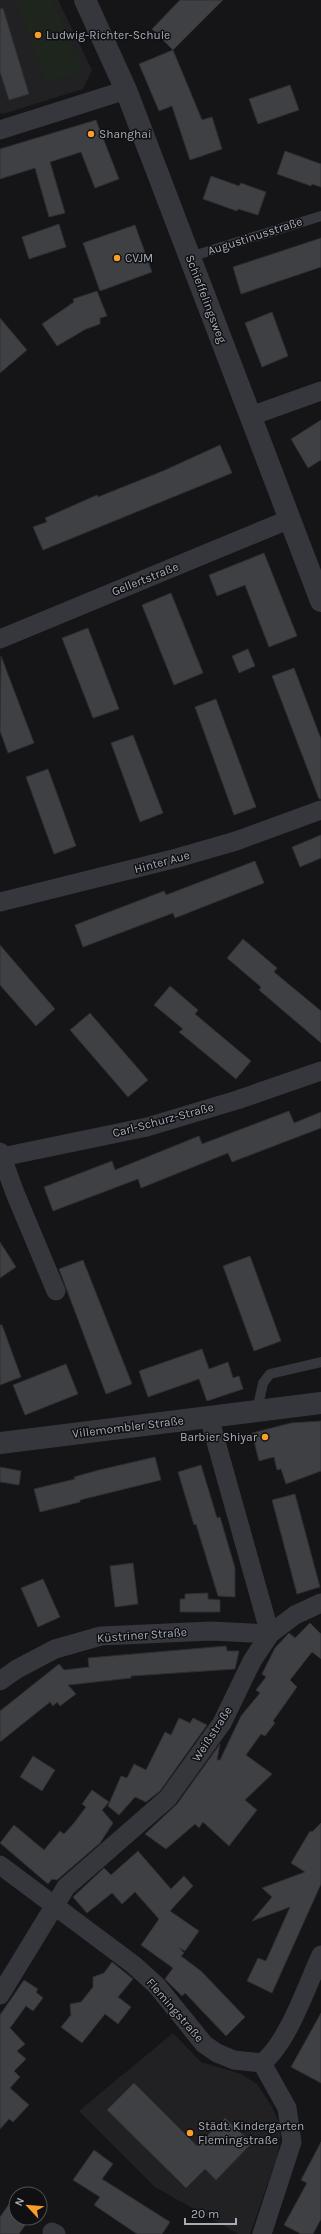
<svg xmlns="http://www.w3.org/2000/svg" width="321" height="2234" font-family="Karla,sans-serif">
<rect width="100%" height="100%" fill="#151517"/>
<path fill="#212124" d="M 0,0 L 58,0 L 92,70 L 83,89 L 3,114 L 0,113 Z
M 173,2033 L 201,2062 L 241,2074 L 257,2084 L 272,2107 L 281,2127 L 278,2155 L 250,2234 L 238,2234 L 155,2187 L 79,2111 Z"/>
<path fill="#1d251d" d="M 16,0 L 52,0 L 84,70 L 46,83 Z"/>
<path fill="#3f4044" stroke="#2f2f33" d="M 180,0 L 223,0 L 173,50 L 152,29 Z
M 3,8 L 29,94 L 9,100 L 0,72 L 0,9 Z
M 173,50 L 202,120 L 212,117 L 222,149 L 190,160 L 172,106 L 159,111 L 139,64 Z
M 290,85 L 299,110 L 258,124 L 249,99 Z
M 96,120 L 119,179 L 95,188 L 81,152 L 50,162 L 65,213 L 49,217 L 35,168 L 0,179 L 0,149 Z
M 285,151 L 321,164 L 321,187 L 312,184 L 311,186 L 277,174 Z
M 211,176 L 239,186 L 241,183 L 266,192 L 258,215 L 238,209 L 237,211 L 203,199 Z
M 59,224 L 66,247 L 29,259 L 22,237 Z
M 135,225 L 152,272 L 100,291 L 83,243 Z
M 321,238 L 321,267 L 241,294 L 233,267 Z
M 97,291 L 107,316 L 100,318 L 100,324 L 86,329 L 57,346 L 42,324 L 74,302 L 73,299 Z
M 272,312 L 288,356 L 262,367 L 245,323 Z
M 0,318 L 27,350 L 0,373 Z
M 321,420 L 321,460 L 308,468 L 291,439 Z
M 220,445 L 232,473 L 43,550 L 33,527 L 47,522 L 45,518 L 97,495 L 98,497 L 163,471 Z
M 264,553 L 297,636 L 269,647 L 245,585 L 217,596 L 209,575 Z
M 171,593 L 203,673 L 174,685 L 142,605 Z
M 88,628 L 119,709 L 93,718 L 62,638 Z
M 248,649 L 255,666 L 239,673 L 232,656 Z
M 1,656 L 34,743 L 8,753 L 0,731 Z
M 294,668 L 321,739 L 321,799 L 319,799 L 272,676 Z
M 216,699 L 256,807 L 234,815 L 195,707 Z
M 133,735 L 163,813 L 140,822 L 111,743 Z
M 48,769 L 76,846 L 54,854 L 26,777 Z
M 321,835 L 321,858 L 300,867 L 292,847 Z
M 255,861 L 264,883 L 175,918 L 173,913 L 83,947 L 75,925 L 164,891 L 166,895 Z
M 243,939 L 277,968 L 274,972 L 321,1011 L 321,1043 L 259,990 L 261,987 L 227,958 Z
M 0,945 L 55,1009 L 36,1026 L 0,985 Z
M 170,986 L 198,1010 L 195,1014 L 251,1061 L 236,1079 L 179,1032 L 183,1029 L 154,1005 Z
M 90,1013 L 148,1080 L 128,1097 L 70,1030 Z
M 289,1111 L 294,1123 L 321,1112 L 321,1128 L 232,1162 L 228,1153 L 141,1188 L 138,1179 L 53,1211 L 44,1187 L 112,1161 L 115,1170 L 199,1136 L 202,1144 Z
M 0,1242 L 16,1267 L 0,1278 Z
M 250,1256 L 281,1341 L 254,1351 L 223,1266 Z
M 83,1260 L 132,1384 L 106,1394 L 59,1269 Z
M 0,1325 L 2,1325 L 21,1377 L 0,1385 Z
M 202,1349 L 209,1369 L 228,1362 L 233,1378 L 239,1376 L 243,1389 L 207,1401 L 199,1379 L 148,1397 L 139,1371 Z
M 66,1364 L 78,1394 L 25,1415 L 13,1385 Z
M 321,1421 L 321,1471 L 286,1484 L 281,1469 L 277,1470 L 274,1457 L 259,1461 L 252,1433 L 291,1423 Z
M 155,1457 L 161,1480 L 80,1500 L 80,1502 L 40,1512 L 34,1489 L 75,1479 L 74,1477 L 99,1470 Z
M 201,1465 L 217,1518 L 220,1517 L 235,1568 L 235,1597 L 218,1596 L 196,1524 L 194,1525 L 178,1472 Z
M 0,1467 L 21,1471 L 19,1485 L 0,1482 Z
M 295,1494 L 320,1587 L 297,1594 L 272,1500 Z
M 133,1563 L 138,1604 L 115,1607 L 110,1566 Z
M 43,1579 L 60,1617 L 38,1627 L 21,1588 Z
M 208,1593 L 208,1599 L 220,1600 L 220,1612 L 180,1612 L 180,1599 L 185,1599 L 185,1594 Z
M 310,1623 L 321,1634 L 321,1659 L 312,1652 L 290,1680 L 297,1687 L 273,1721 L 275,1723 L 265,1736 L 261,1734 L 246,1755 L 272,1774 L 245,1800 L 257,1810 L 229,1846 L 203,1822 L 199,1828 L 195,1824 L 166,1849 L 145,1834 L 177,1804 L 220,1744 L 217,1760 L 220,1760 L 241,1716 L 260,1693 L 256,1690 L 266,1677 L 262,1674 L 275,1648 L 289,1633 L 295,1638 Z
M 226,1646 L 227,1651 L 239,1651 L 235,1669 L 131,1676 L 131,1678 L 68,1685 L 76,1694 L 60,1706 L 57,1702 L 53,1706 L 50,1702 L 0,1742 L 0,1711 L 59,1664 L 64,1670 L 89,1667 L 88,1658 Z
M 179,1718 L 190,1723 L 193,1718 L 207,1725 L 160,1791 L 146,1802 L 135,1797 L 119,1815 L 108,1806 L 121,1776 L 127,1778 L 134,1764 L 146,1770 L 165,1732 L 171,1735 Z
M 33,1756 L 55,1770 L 42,1791 L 20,1777 Z
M 92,1790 L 109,1802 L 102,1810 L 113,1823 L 100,1843 L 57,1880 L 52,1879 L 48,1884 L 0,1843 L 14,1825 L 44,1850 L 60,1831 L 64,1834 L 74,1823 L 86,1807 L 82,1804 Z
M 321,1823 L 321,1884 L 272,1993 L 247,1981 L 258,1958 L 266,1961 L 290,1907 L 252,1921 L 272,1897 L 262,1888 L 305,1872 L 291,1863 L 310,1831 L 312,1832 Z
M 138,1851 L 171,1889 L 184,1876 L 193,1886 L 170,1911 L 199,1931 L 185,1951 L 179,1948 L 184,1953 L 181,1956 L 201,1971 L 245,2017 L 226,2036 L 185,1993 L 182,1996 L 165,1979 L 173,1968 L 141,1945 L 159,1919 L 135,1892 L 122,1904 L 112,1893 L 87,1913 L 73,1897 L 104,1868 L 111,1875 Z
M 112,1962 L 133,1979 L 118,1997 L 131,2007 L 118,2024 L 105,2014 L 82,2043 L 61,2027 L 71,2015 L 70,2004 L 81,2002 L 93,1987 L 93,1977 L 104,1973 Z
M 24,1980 L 38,1989 L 36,1992 L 43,1998 L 33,2011 L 26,2006 L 10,2028 L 25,2044 L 17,2051 L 26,2059 L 14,2071 L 20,2077 L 10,2088 L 29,2105 L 13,2122 L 9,2119 L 0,2129 L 0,2015 Z
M 321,2013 L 321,2083 L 291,2067 Z
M 134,2083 L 197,2146 L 225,2118 L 252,2143 L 216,2180 L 205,2169 L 186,2188 L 107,2110 Z
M 321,2142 L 321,2219 L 313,2234 L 301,2234 L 284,2225 L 307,2183 L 301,2180 Z
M 94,2150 L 113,2164 L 102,2179 L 170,2222 L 162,2234 L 137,2234 L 94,2205 L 100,2197 L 73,2180 Z
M 16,2194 L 16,2218 L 30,2218 L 19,2234 L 0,2234 L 0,2217 Z"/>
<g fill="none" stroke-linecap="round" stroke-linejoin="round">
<path stroke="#36373c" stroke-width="10" d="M 190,257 L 321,216
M 257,1411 L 263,1383 L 270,1374 L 321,1362"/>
<path stroke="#36373c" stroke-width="19" d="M 0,130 L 126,90
M 251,416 L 321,391
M 0,639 L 290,519
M 0,902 L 177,858 L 236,841 L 321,810
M 0,1152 L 15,1193 L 56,1291
M 2,1157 L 147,1127 L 237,1100 L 321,1071
M 209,1417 L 270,1634
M 0,1681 L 17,1669 L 55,1649 L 101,1636 L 211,1631 L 270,1634
M 0,1865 L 134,1965 L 157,1986 L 204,2044 L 217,2053 L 234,2060 L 262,2063 C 288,2043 307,1985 321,1955
M 0,1995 L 66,1887 L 168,1798 L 222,1723 L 252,1661 L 270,1634 L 295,1615 L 321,1603
M 262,2063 L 287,2108 L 292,2142 L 262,2234
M 52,2232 L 56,2234"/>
<path stroke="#36373c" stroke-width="22" d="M 85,0 L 126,90 L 321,601
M 0,1443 L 321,1403"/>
</g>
<g fill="#fa9d29" stroke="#101012" stroke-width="1.5">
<circle cx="38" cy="35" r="4"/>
<circle cx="91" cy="134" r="4"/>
<circle cx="117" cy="258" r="4"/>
<circle cx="265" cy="1437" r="4"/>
<circle cx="190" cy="2133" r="4"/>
</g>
<g text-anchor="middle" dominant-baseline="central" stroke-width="3" stroke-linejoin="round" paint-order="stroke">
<g font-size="12" fill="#a6adb8" stroke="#101012" text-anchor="start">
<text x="46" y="35">Ludwig-Richter-Schule</text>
<text x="99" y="134">Shanghai</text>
<text x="125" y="258">CVJM</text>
<text x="257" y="1437" text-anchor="end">Barbier Shiyar</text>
<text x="198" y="2126">Städt. Kindergarten<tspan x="198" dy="14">Flemingstraße</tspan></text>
</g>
<g font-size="12" fill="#a6adb8" stroke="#101012">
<text transform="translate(255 236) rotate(-18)">Augustinusstraße</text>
<text transform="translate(206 299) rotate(69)">Schieffelingsweg</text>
<text transform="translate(145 579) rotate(-22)">Gellertstraße</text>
<text transform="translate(162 862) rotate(-15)">Hinter Aue</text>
<text transform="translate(163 1120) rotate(-15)">Carl-Schurz-Straße</text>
<text transform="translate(128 1427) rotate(-7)">Villemombler Straße</text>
<text transform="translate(142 1635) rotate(-4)">Küstriner Straße</text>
<text transform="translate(212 1734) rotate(-57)">Weißstraße</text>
<text transform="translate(175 2010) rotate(49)">Flemingstraße</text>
</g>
</g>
<g transform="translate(28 2206) rotate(296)"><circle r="19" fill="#101012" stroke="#4c4f54"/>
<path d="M0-3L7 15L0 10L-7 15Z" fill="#fa9d29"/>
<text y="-6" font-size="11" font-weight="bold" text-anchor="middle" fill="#a6adb8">N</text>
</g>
<path d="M185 2218v6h51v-6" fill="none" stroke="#a6adb8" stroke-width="2"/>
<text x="191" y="2218" font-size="12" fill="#a6adb8" stroke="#101012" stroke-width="3" paint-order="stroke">20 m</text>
</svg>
